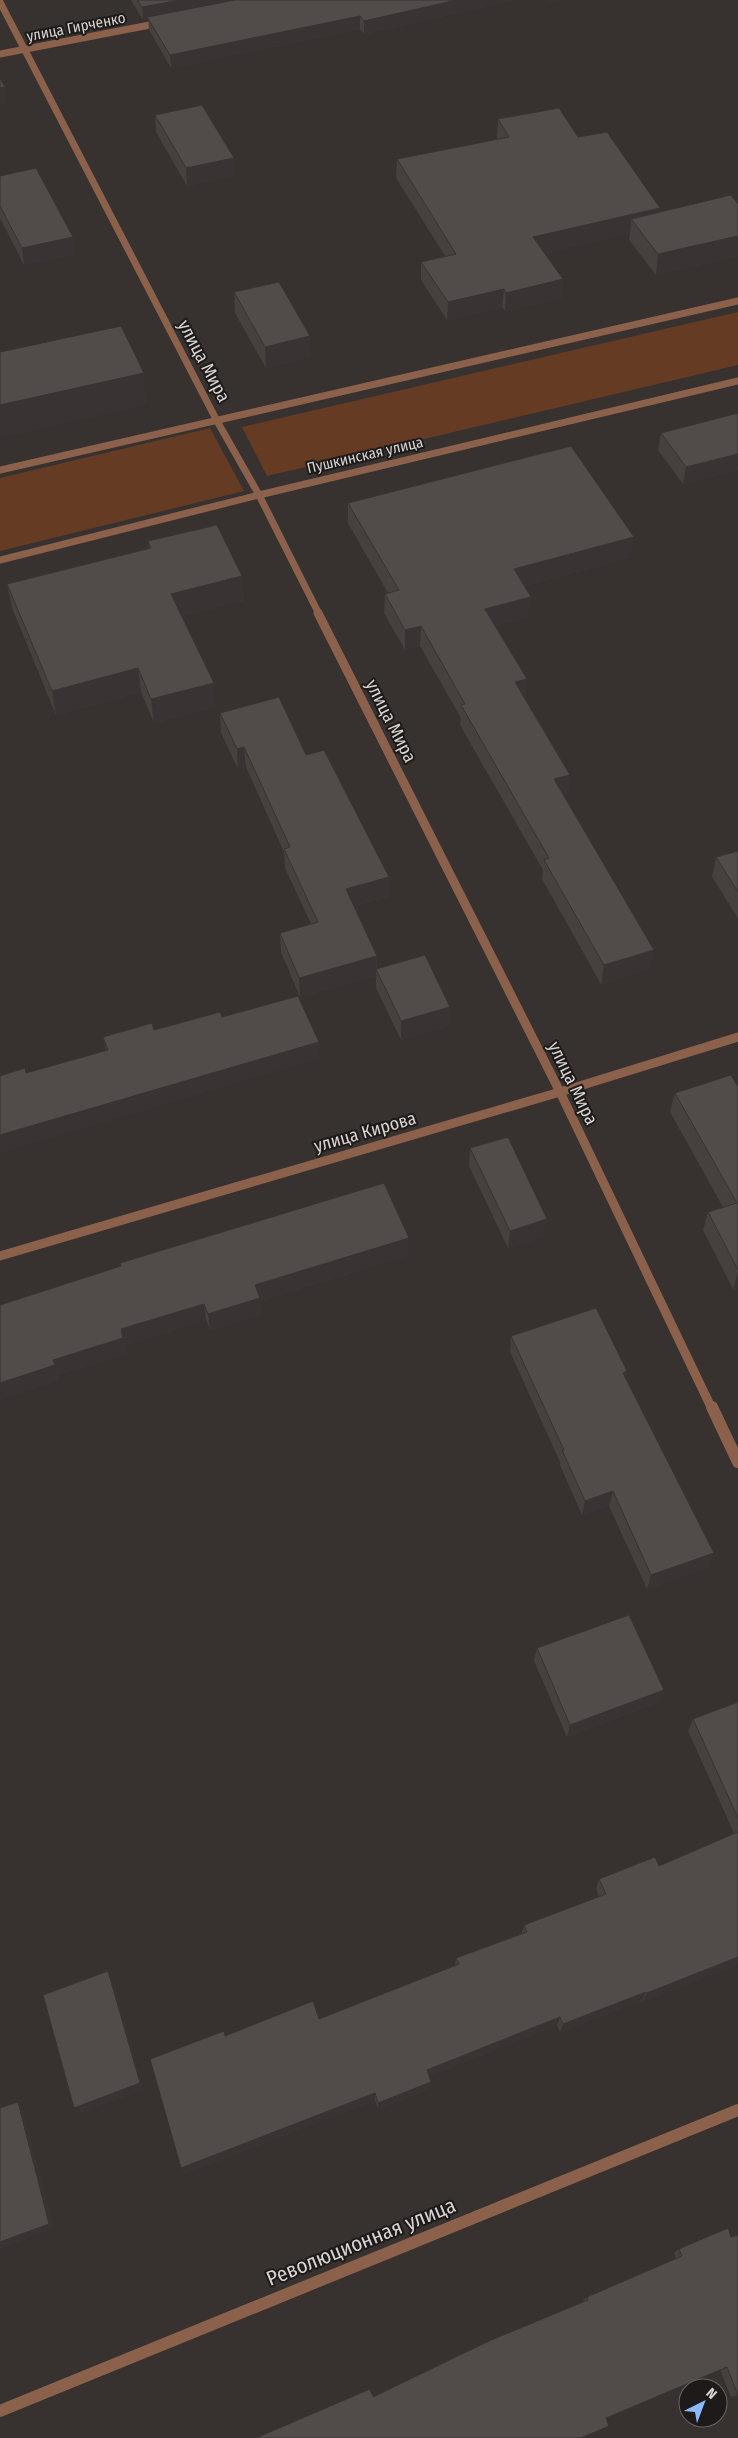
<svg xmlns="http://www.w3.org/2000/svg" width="738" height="2438" font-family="'Fira Sans Condensed',sans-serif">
<rect width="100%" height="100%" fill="#37322f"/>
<path fill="#653b24" d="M 738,312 L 738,365 L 267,476 L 242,427 Z
M 210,428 L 244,491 L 0,551 L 0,478 Z"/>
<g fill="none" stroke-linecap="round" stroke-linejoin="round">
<path stroke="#8c614b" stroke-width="7" d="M 0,2 L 217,421 L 259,495 L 319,614
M 0,54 L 160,23
M 0,470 L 738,301
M 0,560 L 259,495 L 738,381"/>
<path stroke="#8c614b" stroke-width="9" d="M 318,613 L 560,1092 L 712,1409"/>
<path stroke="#8c614b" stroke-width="12" d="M 712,1407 L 738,1462
M 0,2411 L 738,2110"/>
<path stroke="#8c614b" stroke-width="9" d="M 0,1256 L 560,1092 L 738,1037"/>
</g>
<path fill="#46403f" d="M 131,0 L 514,0 L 364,34 L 360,29 L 171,68 L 149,30 L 148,19 L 143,20 Z
M 155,115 L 234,158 L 235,175 L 187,186 L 156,132 Z
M 498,119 L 578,137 L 660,208 L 659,212 L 738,204 L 738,256 L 656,275 L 629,240 L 630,233 L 544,253 L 563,279 L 562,298 L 505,311 L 502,307 L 447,320 L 421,280 L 421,262 L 445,256 L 396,178 L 397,159 L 498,139 L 497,137 Z
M 0,176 L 73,237 L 75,254 L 24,265 L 0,218 Z
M 234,292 L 311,357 L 266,368 L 235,313 Z
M 738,413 L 738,470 L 683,484 L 658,450 L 661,433 Z
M 348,503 L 631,557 L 524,586 L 529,617 L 495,626 L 527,679 L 525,699 L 570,775 L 568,794 L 564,795 L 651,968 L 601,984 L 542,879 L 543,870 L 460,725 L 461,718 L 420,646 L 405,650 L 384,613 L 385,594 L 388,593 L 348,523 Z
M 148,541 L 242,576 L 244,600 L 182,616 L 216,707 L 154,723 L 141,692 L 56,715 L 12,608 L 7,584 L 149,548 Z
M 220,713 L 306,755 L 389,877 L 389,896 L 354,906 L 377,956 L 377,969 L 450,1007 L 449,1025 L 401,1040 L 376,988 L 376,976 L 300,997 L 281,952 L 280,933 L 311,924 L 285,868 L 284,852 L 246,767 L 238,769 L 221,733 Z
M 738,851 L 738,918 L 712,877 L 716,857 Z
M 222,1017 L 319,1059 L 26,1073 L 106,1051 L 103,1037 L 154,1030 Z
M 738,1087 L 738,1288 L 733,1289 L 703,1230 L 708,1212 L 723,1207 L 670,1112 L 675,1093 Z
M 470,1148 L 545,1236 L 508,1248 L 469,1166 Z
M 408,1255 L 260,1301 L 262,1314 L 210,1330 L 206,1320 L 125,1345 L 127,1354 L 57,1375 L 59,1381 L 0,1305 Z
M 511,1336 L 627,1371 L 625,1378 L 709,1567 L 647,1589 L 609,1506 L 582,1515 L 560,1465 L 560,1462 L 510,1352 Z
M 537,1648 L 659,1702 L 567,1737 L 534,1661 Z
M 738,1702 L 738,1964 L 642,2002 L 642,2000 L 560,2032 L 557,2025 L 429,2076 L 431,2082 L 430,2089 L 378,2109 L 375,2100 L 184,2174 L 225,2036 L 319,2019 L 455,1966 L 456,1958 L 522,1933 L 524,1925 L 599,1897 L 596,1889 L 599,1879 L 659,1866 L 734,1833 L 688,1731 L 693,1719 Z
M 679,2249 L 738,2395 L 731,2397 L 720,2370 L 606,2418 L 373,2397 L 584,2301 L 583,2300 L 587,2297 L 676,2259 L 674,2253 Z"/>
<path fill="#393433" d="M 180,0 L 247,0 L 147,17 L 148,19 L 143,20 L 142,7 Z
M 457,0 L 514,0 L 364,34 L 364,21 Z
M 549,0 L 562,0 L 549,3 Z
M 360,16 L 360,29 L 171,68 L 170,55 Z
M 5,87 L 7,104 L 0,105 L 0,88 Z
M 234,158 L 235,175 L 187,186 L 186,168 Z
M 660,208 L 657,226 L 631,219 L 630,233 L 532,256 L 533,237 Z
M 738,236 L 738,256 L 656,275 L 658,254 Z
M 73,237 L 75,254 L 24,265 L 22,248 Z
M 563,279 L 562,298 L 505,311 L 506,293 Z
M 504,289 L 502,307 L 447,320 L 448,302 Z
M 310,336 L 311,357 L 266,368 L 265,347 Z
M 144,373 L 147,405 L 0,438 L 0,405 Z
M 738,454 L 738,470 L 683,484 L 686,467 Z
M 634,537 L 631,557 L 512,589 L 514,569 Z
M 242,576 L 244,600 L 174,618 L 171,594 Z
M 531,597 L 529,617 L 484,629 L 485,609 Z
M 421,626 L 420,646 L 405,650 L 405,630 Z
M 138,668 L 141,692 L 56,715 L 52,691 Z
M 527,679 L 525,699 L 513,702 L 515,682 Z
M 214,683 L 216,707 L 154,723 L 151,699 Z
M 244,747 L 246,767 L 238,769 L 237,749 Z
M 570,775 L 568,794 L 552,798 L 554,779 Z
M 389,877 L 389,896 L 346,908 L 346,889 Z
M 654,950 L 651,968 L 601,984 L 604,965 Z
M 377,956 L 376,976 L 300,997 L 299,978 Z
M 450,1007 L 449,1025 L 401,1040 L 401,1021 Z
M 319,1042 L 319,1059 L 0,1153 L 0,1135 Z
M 547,1219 L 545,1236 L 508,1248 L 510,1231 Z
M 409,1238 L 408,1255 L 260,1301 L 262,1314 L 210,1330 L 208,1314 L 255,1285 Z
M 738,1273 L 738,1288 L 733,1289 Z
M 204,1304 L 206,1320 L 125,1345 L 127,1354 L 57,1375 L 59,1381 L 0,1400 L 0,1383 L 121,1329 Z
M 627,1371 L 623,1387 L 623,1373 Z
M 613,1491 L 609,1506 L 582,1515 L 585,1501 Z
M 714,1553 L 709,1567 L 647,1589 L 651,1575 Z
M 664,1690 L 659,1702 L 567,1737 L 570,1725 Z
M 738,1957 L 738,1964 L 642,2002 L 647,1993 Z
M 108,1971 L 113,1980 L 144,2090 L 79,2114 L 74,2108 Z
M 646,1992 L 642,2000 L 560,2032 L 563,2024 Z
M 560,2017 L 557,2025 L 426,2077 L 427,2070 Z
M 431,2082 L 430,2089 L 378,2109 L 378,2103 Z
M 375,2093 L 375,2100 L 184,2174 L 181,2168 Z
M 18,2102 L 23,2109 L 55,2228 L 0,2249 L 0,2242 Z"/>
<path fill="#514b49" stroke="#393433" d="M 137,0 L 180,0 L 142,7 Z
M 235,0 L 457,0 L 364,21 L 360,16 L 170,55 L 147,17 Z
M 0,78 L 5,87 L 0,88 Z
M 202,105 L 234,158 L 186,168 L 155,115 Z
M 559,108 L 578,137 L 607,132 L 660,208 L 533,237 L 563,279 L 506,293 L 504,289 L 448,302 L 421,262 L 456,254 L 397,159 L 509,137 L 498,119 Z
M 36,168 L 73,237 L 22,248 L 0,206 L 0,176 Z
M 731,195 L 738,204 L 738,236 L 658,254 L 631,219 Z
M 279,282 L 310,336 L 265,347 L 234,292 Z
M 121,326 L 144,373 L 0,405 L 0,352 Z
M 738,413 L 738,454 L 686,467 L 661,433 Z
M 571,446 L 634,537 L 514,569 L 531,597 L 485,609 L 527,679 L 515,682 L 570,775 L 554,779 L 654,950 L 604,965 L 544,860 L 549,858 L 461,705 L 465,704 L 421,626 L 405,630 L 385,594 L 399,590 L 348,503 Z
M 217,525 L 242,576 L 171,594 L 214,683 L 151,699 L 138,668 L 52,691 L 7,584 L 151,548 L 148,541 Z
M 279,697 L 306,755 L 324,750 L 389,877 L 346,889 L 377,956 L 299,978 L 280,933 L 318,922 L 284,849 L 290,847 L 244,747 L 237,749 L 220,713 Z
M 738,851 L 738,892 L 716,857 Z
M 425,955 L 450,1007 L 401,1021 L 376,969 Z
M 298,996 L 319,1042 L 0,1135 L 0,1076 L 25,1068 L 26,1073 L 108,1050 L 103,1037 L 152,1023 L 154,1030 L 220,1012 L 222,1017 Z
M 731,1075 L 738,1087 L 738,1270 L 708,1212 L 737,1203 L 675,1093 Z
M 508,1137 L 547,1219 L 510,1231 L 470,1148 Z
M 384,1183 L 409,1238 L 255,1285 L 260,1298 L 208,1314 L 204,1304 L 121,1329 L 123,1338 L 53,1360 L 55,1365 L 0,1383 L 0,1305 L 121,1266 L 120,1263 Z
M 596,1308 L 627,1371 L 623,1373 L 714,1553 L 651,1575 L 613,1491 L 585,1501 L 562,1450 L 564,1450 L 511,1336 Z
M 629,1615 L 664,1690 L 570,1725 L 537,1648 Z
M 738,1702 L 738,1818 L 693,1719 Z
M 738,1832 L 738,1957 L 647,1993 L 646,1992 L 563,2024 L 560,2017 L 427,2070 L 431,2082 L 378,2103 L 375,2093 L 181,2168 L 150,2059 L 224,2031 L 225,2036 L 313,2001 L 319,2019 L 459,1964 L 456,1958 L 527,1932 L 524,1925 L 606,1894 L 599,1879 L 655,1857 L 659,1866 Z
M 108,1971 L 140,2083 L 74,2108 L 43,1995 Z
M 18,2102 L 49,2224 L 0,2242 L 0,2108 Z
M 728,2228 L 731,2237 L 738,2235 L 738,2395 L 727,2367 L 606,2418 L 609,2426 L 581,2438 L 256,2438 L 370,2389 L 373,2397 L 489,2341 L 588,2300 L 587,2297 L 682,2256 L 679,2249 Z"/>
<g text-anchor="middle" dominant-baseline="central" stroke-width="4" stroke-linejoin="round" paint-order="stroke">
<g font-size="15" fill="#d8d5d3" stroke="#1d1a19">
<text transform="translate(76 27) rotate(-11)">улица Гирченко</text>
<text transform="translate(365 455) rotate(-13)">Пушкинская улица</text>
</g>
<g font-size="18" fill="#d8d5d3" stroke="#1d1a19">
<text transform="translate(204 361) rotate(62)">улица Мира</text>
<text transform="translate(391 721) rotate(63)">улица Мира</text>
<text transform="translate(573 1083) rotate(64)">улица Мира</text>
<text transform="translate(365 1132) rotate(-16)">улица Кирова</text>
</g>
<g font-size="21" fill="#d8d5d3" stroke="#1d1a19">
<text transform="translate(361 2242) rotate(-22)">Революционная улица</text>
</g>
</g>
<g transform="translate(703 2403) rotate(42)"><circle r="24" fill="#1d1a19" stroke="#686563"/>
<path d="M0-4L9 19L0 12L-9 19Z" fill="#8cb9fc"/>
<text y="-8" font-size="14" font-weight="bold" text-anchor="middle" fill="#d8d5d3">N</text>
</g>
</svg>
